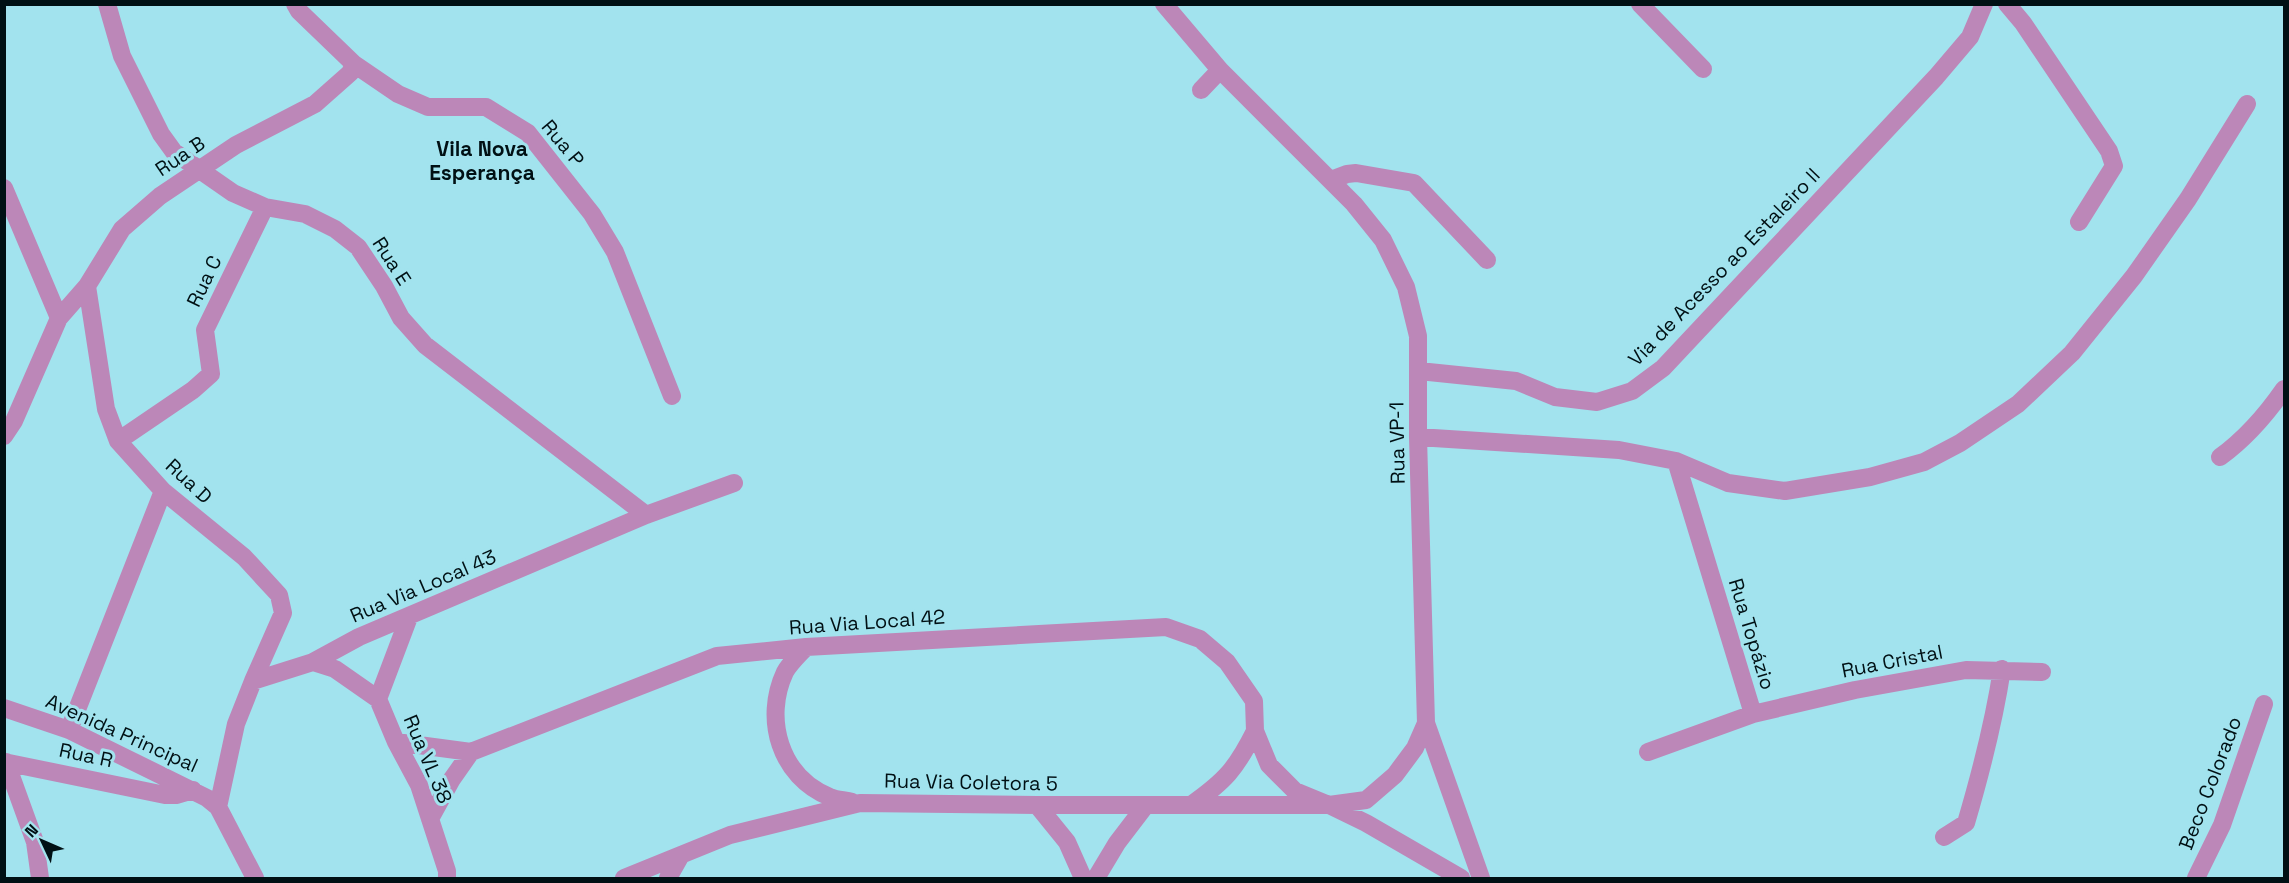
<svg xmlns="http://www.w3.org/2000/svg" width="2289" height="883" font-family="'Space Grotesk',sans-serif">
<rect width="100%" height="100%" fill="#a2e3ee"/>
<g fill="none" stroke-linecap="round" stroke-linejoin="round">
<path stroke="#bc87b8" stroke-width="18" d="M 107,4 L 122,56 L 161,134 L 174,152 L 233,193 L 265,207 L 305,214 L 335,229 L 358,247 L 384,286 L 401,318 L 425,345 L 646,515
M 295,4 L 299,11 L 354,64 L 398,94 L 428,107 L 486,107 L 528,133 L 592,214 L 615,252 L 672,396
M 1164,4 L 1220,70 L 1354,204 L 1383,240 L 1406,287 L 1418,336 L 1418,437 L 1426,723 L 1481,878
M 1640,4 L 1703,69
M 2007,4 L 2023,23 L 2109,151 L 2114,166 L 2079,222
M 1201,90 L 1220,70
M 1331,180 L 1347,174 L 1356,173 L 1414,183 L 1487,260
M 4,188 L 59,318
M 87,286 L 106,409 L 118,441 L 163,491 L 244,557 L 279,595 L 283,613 L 253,681
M 1419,371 L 1516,381 L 1555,397 L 1597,402 L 1632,391 L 1663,368 L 1936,77 L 1970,37 L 1984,4
M 4,436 L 14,421 L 59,318 L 87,286 L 122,229 L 160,196 L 236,145 L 315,104 L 350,73 L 354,64
M 1418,437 L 1619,450 L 1676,461 L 1728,483 L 1785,491 L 1870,477 L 1924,462 L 1960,443 L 2018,404 L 2072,353 L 2134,276 L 2188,199 L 2247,104
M 118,441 L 193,390 L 211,374 L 205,330 L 265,207
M 2220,457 C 2246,438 2266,415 2284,389
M 1676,461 L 1753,714
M 806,647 C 799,655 790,663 785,672 C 763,719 780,777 830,797 C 836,800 845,800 852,802
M 313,662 L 335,669 L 378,699
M 378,699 L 396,742 L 419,785 L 447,871 L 447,878
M 378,699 L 409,617
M 4,708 L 69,730 L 207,798 L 218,807 L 255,878
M 69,730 L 163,491
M 396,742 L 471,752 L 717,656 L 806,647 L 1166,627 L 1200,639 L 1227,662 L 1254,701 L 1255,731 L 1269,765 L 1295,791 L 1329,805 L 1366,800 L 1395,775 L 1415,748 L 1426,723
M 1648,752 L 1753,714 L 1855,690 L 1966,670 L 2042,672
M 4,762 L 165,795 L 176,795 L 193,790
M 6,762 L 35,842 L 40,878
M 1037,805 L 1067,842 L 1083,878
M 1191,805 C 1225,781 1236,769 1255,731
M 218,807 L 236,724 L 253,681 L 313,662 L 359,637 L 646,515 L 734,483
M 430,819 L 452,779 L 471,752
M 1944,837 L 1966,823 C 1981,772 1994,722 2002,669
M 624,878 L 730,835 L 860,803 L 1037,805 L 1329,805 L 1366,823 L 1461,878
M 668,878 L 681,855
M 1096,878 L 1117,843 L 1146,805
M 2196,878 L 2222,825 L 2264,704"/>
</g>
<g text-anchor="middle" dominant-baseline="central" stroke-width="6" stroke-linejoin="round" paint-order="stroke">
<g font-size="20" fill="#001014" stroke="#a2e3ee">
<text transform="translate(563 143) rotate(50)">Rua P</text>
<text transform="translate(180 156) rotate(-34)">Rua B</text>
<text transform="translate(392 261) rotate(57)">Rua E</text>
<text transform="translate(1724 267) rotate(-46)">Via de Acesso ao Estaleiro II</text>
<text transform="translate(204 281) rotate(-64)">Rua C</text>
<text transform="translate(1397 443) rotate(-91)">Rua VP-1</text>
<text transform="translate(189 481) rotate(43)">Rua D</text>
<text transform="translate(423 586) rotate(-23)">Rua Via Local 43</text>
<text transform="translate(867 622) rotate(-4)">Rua Via Local 42</text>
<text transform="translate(1752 634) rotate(73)">Rua Topázio</text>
<text transform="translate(1892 661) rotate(-11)">Rua Cristal</text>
<text transform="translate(122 733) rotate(24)">Avenida Principal</text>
<text transform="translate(86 755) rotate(12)">Rua R</text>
<text transform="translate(428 759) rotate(67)">Rua VL 38</text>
<text transform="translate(971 782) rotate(1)">Rua Via Coletora 5</text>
<text transform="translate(2210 783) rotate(-69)">Beco Colorado</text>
</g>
<g font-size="21" font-weight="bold" fill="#001014" stroke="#a2e3ee">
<text x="482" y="148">Vila Nova<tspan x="482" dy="24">Esperança</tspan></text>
</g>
</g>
<rect width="2289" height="883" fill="none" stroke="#001014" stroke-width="12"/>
<g transform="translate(42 841) rotate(314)" stroke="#a2e3ee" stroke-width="4.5" paint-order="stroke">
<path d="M0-4.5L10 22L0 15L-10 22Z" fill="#001014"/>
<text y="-9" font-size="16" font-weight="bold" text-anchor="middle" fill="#001014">N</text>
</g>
</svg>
